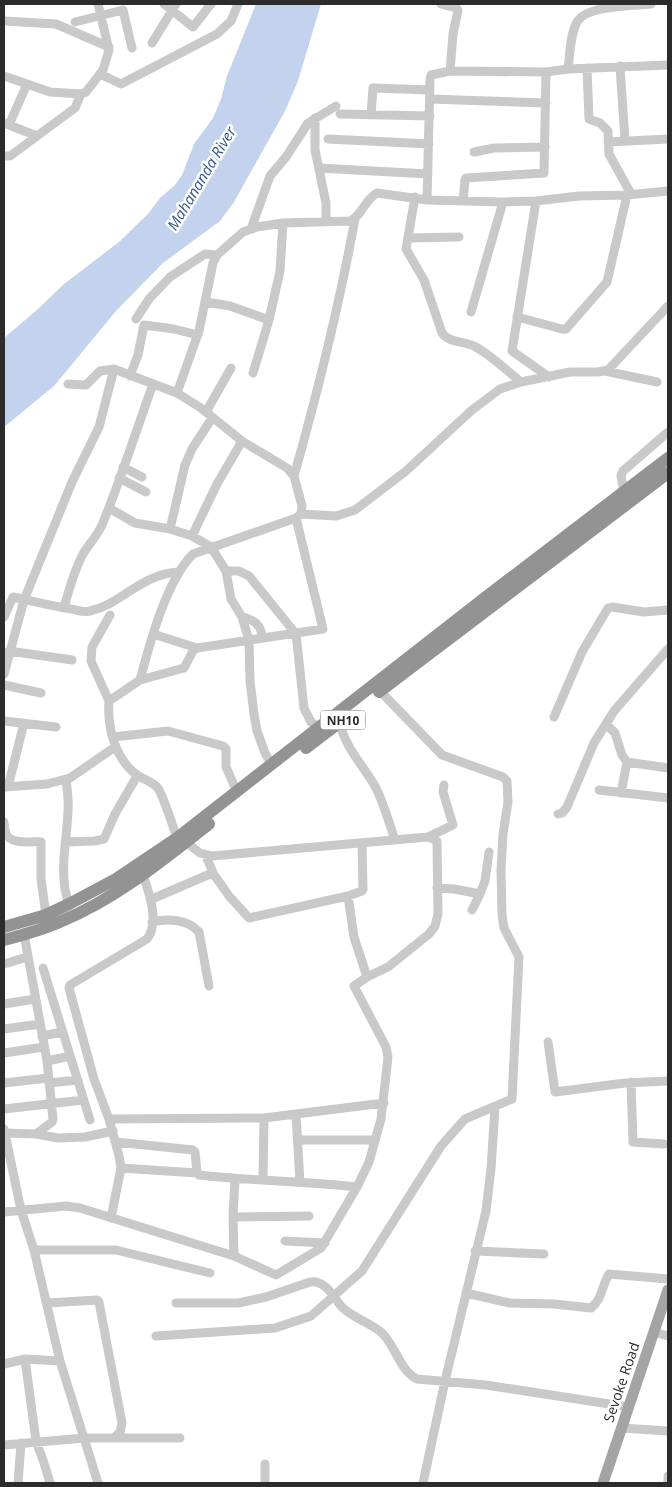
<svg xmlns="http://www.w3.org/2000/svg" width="672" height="1487" font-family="'Open Sans',sans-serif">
<rect width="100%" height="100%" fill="#fff"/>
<path fill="#c3d2ed" d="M 256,4 L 321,4 L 298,81 L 285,111 L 234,202 L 220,221 L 163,263 L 116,311 L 54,386 L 4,427 L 4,338 L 38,309 L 64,284 L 119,242 L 148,214 L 160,198 L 175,185 L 182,175 L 194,144 L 213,118 L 221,99 L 227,76 Z"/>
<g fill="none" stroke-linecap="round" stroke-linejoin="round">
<path stroke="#c9c9c9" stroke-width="9" d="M 164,4 L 193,27 L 211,4
M 441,4 L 456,8 L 458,10 L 453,34 L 450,71
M 4,21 L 56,24 L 109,47
M 75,22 L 123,10 L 132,48
M 152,43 L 176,4
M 620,66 L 625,141
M 587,68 L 589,119 L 600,123 L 608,131 L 609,154 L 631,194
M 568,69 C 570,54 570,35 577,22 C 586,5 633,6 651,4
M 100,74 L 121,84 L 217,34 L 231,21 L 238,4
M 4,76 L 50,92 L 81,94 L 86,92 L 103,70 L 109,50 L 98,4
M 430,99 L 546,103
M 340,114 L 430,116
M 371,115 L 373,88 L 430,90
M 315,118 L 315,150 L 326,203 L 326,221
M 4,123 L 37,136
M 9,125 L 27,84
M 328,139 L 429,144
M 608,142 L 668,139
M 474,152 L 494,148 L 545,147
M 4,156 L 10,156 L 75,108 L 81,94
M 319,168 L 428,174
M 415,197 L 406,249 L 424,280 L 442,333 C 449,343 463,341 474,346 C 491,355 506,370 521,382
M 427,200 L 430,79 L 431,75 L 450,71 L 546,72 L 568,69 L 668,65
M 463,201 L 465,180 L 466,178 L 544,173 L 546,72
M 536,201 L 512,351 L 549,377
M 251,229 L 270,176 L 286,157 L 308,123 L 336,106
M 408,238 L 459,237
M 206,302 L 230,306 L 269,320 L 280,271 L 283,223
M 471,312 L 503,202
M 517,317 L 562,329 L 566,329 L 607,282 L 627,195
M 136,319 L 149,299 L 170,277 L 205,254 L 217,255
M 605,371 L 657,382
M 253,373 L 269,320
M 130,376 L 138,355 L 144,325 L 174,329 L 198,335
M 68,384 L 86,385 L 100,371 L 114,369 L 177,393 L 201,408 L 242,441 L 287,468 L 294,476 L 302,506 L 301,514 L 296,518 L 193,554 C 166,581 150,643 140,680 L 109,701 C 107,727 115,759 137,775 C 143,779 152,782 157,787 C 163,794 173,827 177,838
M 177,393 L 199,331 L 213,263 L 217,255 L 243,232 L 257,227 L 283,223 L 350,221 C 362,216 365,199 377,193 L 427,200 L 503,202 L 536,201 L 579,196 L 627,195 L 668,191
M 206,412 L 231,368
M 123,467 L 142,477
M 294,476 C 318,391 339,306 355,219
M 119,478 L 146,492
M 624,491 L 621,476 L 623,471 L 668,432
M 109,508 L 135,523 L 170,529 L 192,536 L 211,547 L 226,571 L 231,599 L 242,617 L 249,640 L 250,681 L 254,714 L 257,731 L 265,753 L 272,765
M 301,514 L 336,516 L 355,510 L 406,471 L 472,410 L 500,389 L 521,382 L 570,372 L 598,372 L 608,370 L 668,306
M 170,529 L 185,465 L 192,449 L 212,418
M 192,536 L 217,484 L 242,441
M 226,571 L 239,571 L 249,576 L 296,634 L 304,708 L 311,722 L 322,730
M 64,608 C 69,589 74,571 83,554 C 89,544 97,536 102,525 C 121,479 136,431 153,384
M 4,617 L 13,597 C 32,601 51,606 71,609 C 77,610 84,613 90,611 C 122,604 139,575 178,572
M 242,617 C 254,619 262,626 262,638
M 153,634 L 197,648
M 9,651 L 72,660
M 4,674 L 24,600 L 72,482 L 99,427 L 114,369
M 140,680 L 184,668 L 193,651 L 197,648 L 323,629 L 296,518
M 4,685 L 41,693
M 109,701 L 91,661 L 92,647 L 110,615
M 554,717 L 582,652 L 608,608 L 612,607 L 644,612 L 668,610
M 4,721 L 56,727
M 340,722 C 344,747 364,766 376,788 C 384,804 389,823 395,840
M 606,724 L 615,733 L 622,755 L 627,762
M 113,737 L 168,731 L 223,746 L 226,749 L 226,767 L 237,792
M 66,779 C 67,790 69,800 68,811 C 67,841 58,875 69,904
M 4,787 L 47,784 L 70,778 L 115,747
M 8,787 L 24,723
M 599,790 L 668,798
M 621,793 L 627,762 L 668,768
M 558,814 L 562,813 L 567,807 L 594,743 L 614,711 L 668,649
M 4,822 C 4,825 5,831 6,834 C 11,845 32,841 41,842 L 41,879 L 46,915
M 428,837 L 453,825 L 443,792 L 444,785
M 66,842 L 95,841 L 104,839 L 115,814 L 137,776
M 206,856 L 214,875
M 437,888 L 454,889 L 480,894 L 472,910
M 480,894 L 485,881 L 489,852
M 348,896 L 354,937 L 367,977
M 152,899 L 210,874 L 215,876 L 229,896 L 249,918 L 348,896 L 362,891 L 363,889 L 362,843
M 152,922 C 167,918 188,919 199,932 L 209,986
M 24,934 L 47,1061 L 53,1119 L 52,1122 L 36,1134
M 4,964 L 27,957
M 43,968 L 90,1120
M 4,1004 L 35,999
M 4,1029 L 40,1024
M 42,1036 L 62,1032
M 548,1042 L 555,1092 L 625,1083 L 668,1081
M 4,1053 L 44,1047
M 47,1061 L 70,1056
M 631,1082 L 633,1142 L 664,1144
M 4,1083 L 48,1078
M 49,1083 L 77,1080
M 4,1109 L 83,1100
M 296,1115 L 300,1182
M 109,1119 L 264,1118 L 384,1103
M 4,1129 L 21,1210 L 34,1250 L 60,1361 L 98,1483
M 4,1133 L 36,1134 L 58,1138 L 85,1137 L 113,1131
M 298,1140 L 375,1140
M 116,1142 L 193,1150 L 195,1152 L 197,1173 L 199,1175 C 252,1181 304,1181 357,1187
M 121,1168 L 197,1173
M 263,1180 L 264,1118
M 4,1212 L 66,1206 L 80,1208 L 234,1256 L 276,1275 L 321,1248 L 357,1187 L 369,1162 L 381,1119 L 388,1057 L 386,1047 L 354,986 L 367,977 L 388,967 L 429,934 L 435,926 L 438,914 L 437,841 L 428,837 L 212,856 L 200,853 L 186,842
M 233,1217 L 309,1216
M 111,1218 L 121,1168 L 119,1156 L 109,1119 L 94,1079 L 69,988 L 70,985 L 147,939 C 160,923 149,892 143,875
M 285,1241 L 325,1243
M 34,1250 L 116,1250 L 210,1273
M 475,1251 L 544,1254
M 234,1256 L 233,1217 L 235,1179
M 466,1293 L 510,1303 L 554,1304 L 591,1308 C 602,1300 602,1285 609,1274 L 668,1279
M 176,1303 L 239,1303 L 266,1297 L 310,1282 C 326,1280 333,1297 342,1307 C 354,1319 370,1322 382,1333 C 395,1345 400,1371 417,1379 L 486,1385 L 629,1407
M 654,1332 L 668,1336
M 156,1336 L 275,1328 L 311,1316 L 362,1271 L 441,1146 L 465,1119 L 512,1099 L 519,957 L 504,928 L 502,915 L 501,870 L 503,834 L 508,802 L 507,781 L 503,777 L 442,755 L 380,691
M 25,1359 L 36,1441 L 44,1463 L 50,1483
M 4,1364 L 25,1359 L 60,1361
M 621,1428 L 668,1431
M 114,1438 L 180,1438
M 4,1445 L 84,1438 L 114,1438 L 120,1432 L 122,1423 L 99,1302 L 97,1300 L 47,1303
M 18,1483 L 21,1443
M 265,1483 L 265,1464
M 423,1483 L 445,1381 L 486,1211 L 491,1169 L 495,1107
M 668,1483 L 668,1476"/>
<path stroke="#a4a4a4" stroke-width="11" d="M 603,1483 L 668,1290"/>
<path stroke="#939393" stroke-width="12" d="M 379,692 L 668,473
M 306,748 L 344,719
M 4,927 L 46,915 L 69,904 L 116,879 L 177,838 L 486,597 L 668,458
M 4,940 C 23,935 44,929 62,921 C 117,898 163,860 209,824"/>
</g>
<g text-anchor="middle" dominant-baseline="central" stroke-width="5" stroke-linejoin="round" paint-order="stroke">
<rect fill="#fff" stroke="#6b6b6b" stroke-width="1" x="320.5" y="710.5" width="45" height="19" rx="4"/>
<g font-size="12" font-weight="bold" fill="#2c2c2c">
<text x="343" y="720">NH10</text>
</g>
<g font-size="14" fill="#2c2c2c" stroke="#fff">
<text transform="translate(621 1382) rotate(-71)">Sevoke Road</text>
</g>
<g font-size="15" font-style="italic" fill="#355893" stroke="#fff">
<text transform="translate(201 178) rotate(-59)">Mahananda River</text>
</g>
</g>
<rect width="672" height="1487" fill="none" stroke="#2c2c2c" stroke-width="10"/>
</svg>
